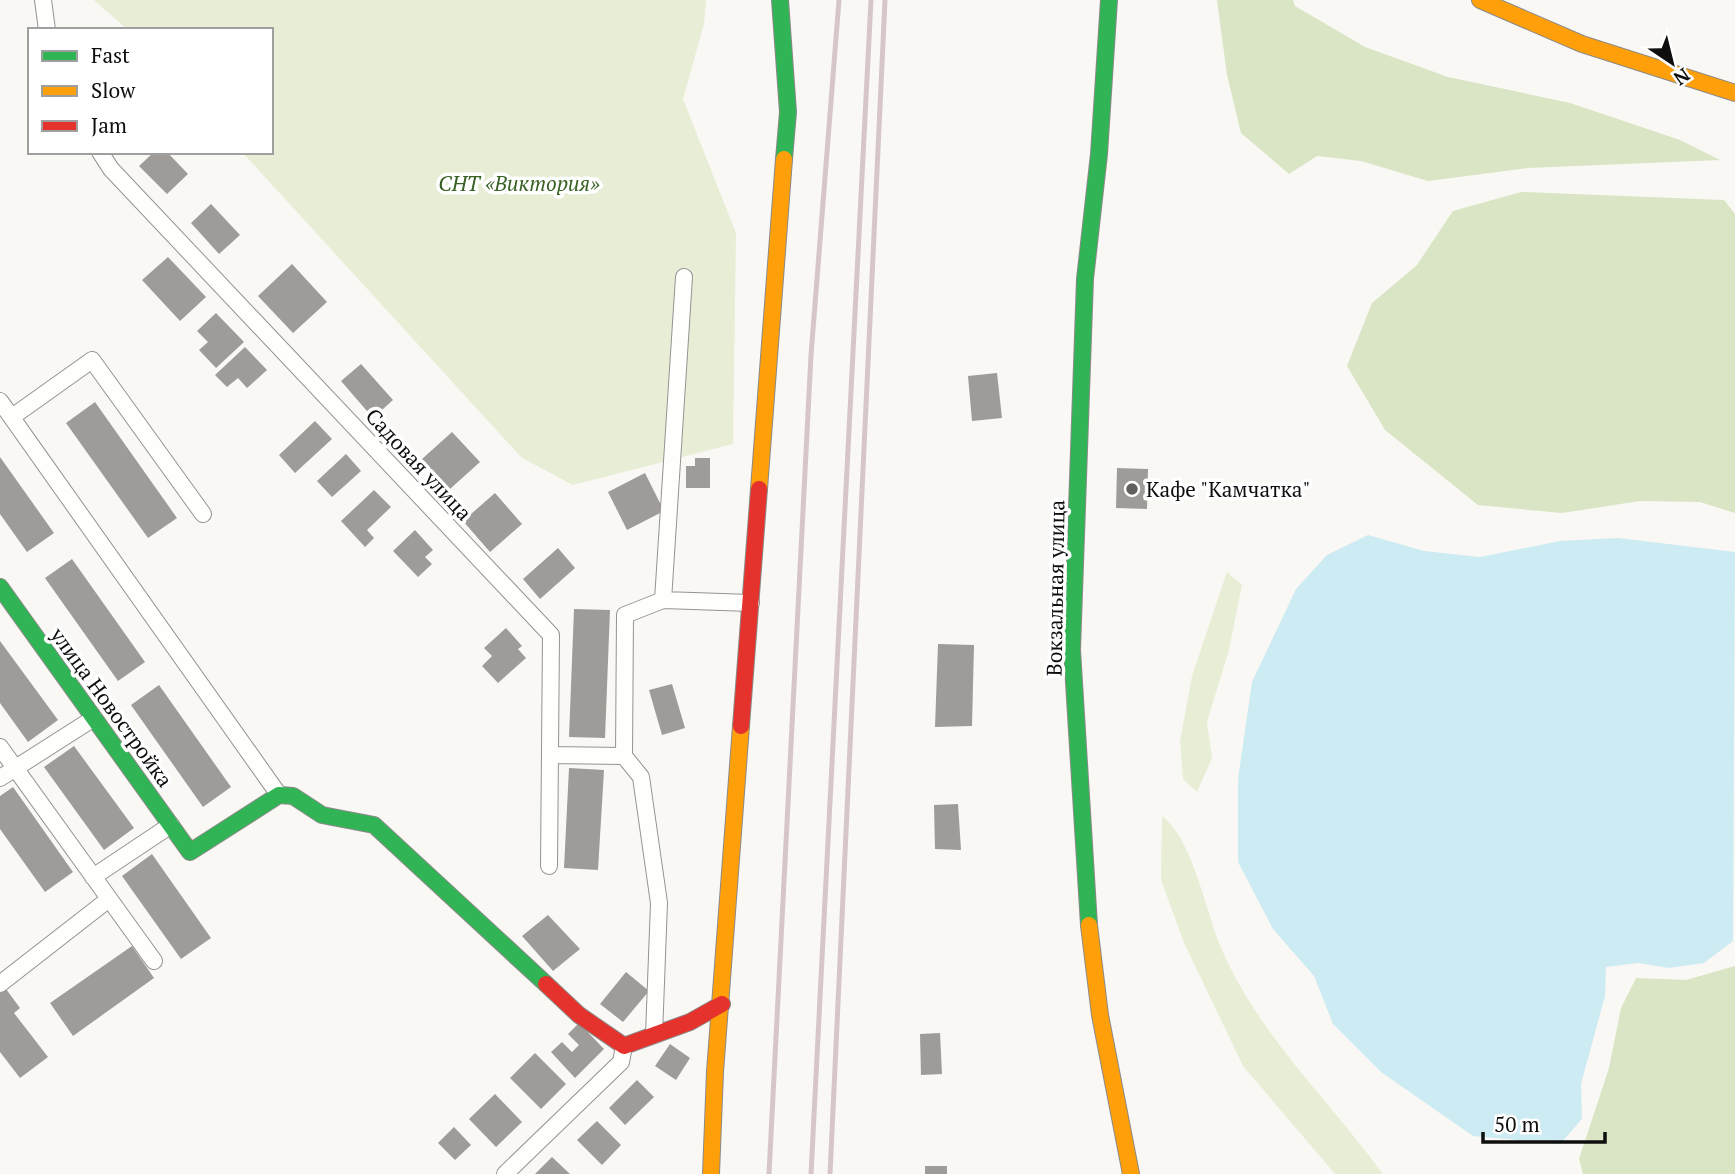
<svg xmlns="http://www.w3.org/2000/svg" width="1735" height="1174" font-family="'PT Serif',serif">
<rect width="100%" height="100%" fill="#faf8f4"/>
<path fill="#e7eed5" d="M 94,0 L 706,0 L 704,24 L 683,99 L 736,233 L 733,444 L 573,485 L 522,458 L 242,152 L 271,152 L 271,30 L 128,30 Z
M 1227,572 L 1242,585 L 1229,650 L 1207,722 L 1212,758 L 1197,792 L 1183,779 L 1180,741 L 1192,676 Z
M 1162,816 C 1193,839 1206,913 1222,950 C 1259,1035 1329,1100 1383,1174 L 1335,1174 L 1243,1066 L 1185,945 L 1161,880 Z"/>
<path fill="#d9e5c4" d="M 1217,0 L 1293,0 L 1295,6 L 1365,47 L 1448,77 L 1570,103 L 1680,140 L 1720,160 L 1528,168 L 1428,181 L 1361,161 L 1317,156 L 1289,174 L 1241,133 L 1227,75 Z
M 1521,192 L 1724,200 L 1735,214 L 1735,513 L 1700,502 L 1640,501 L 1562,513 L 1478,505 L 1385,430 L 1347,366 L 1372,303 L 1417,265 L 1453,211 Z
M 1735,966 L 1735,1174 L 1583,1174 L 1579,1159 L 1609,1068 L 1621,1008 L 1636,978 L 1686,980 Z"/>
<path fill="#ccebf2" d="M 1368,535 L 1424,551 L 1480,557 L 1560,541 L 1618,538 L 1735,552 L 1733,941 L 1704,963 L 1669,968 L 1638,963 L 1606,967 L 1605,996 L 1581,1084 L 1582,1119 L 1560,1144 L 1473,1136 L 1381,1072 L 1333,1024 L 1314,976 L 1273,929 L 1238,862 L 1238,779 L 1252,682 L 1296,589 L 1327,555 Z"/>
<path fill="#9e9b99" d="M 154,152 L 167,152 L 188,174 L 167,194 L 139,166 Z
M 211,204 L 240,235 L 219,254 L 191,223 Z
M 168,257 L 206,297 L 180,321 L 142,280 Z
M 292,264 L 327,302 L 293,333 L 258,296 Z
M 216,313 L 244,342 L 216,368 L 199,350 L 208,342 L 197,331 Z
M 245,347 L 267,370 L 247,388 L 238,378 L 227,387 L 215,375 Z
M 361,364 L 393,400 L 373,418 L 341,381 Z
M 997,373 L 1002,418 L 972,421 L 968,376 Z
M 95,402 L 177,518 L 148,538 L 66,423 Z
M 315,421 L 332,439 L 295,473 L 279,455 Z
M 452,432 L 480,462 L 450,489 L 422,459 Z
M 346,454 L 361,471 L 332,497 L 317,481 Z
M 0,457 L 54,533 L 27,552 L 0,514 Z
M 695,458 L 710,458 L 710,488 L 686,488 L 686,466 L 695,466 Z
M 1117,468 L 1148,469 L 1147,509 L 1116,508 Z
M 645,473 L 664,511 L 627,530 L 608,492 Z
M 374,490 L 391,507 L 367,530 L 374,538 L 365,547 L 341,521 Z
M 495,493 L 522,524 L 490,552 L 463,521 Z
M 415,530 L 433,550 L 425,557 L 432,564 L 418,577 L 393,551 Z
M 558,548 L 575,568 L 540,599 L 523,579 Z
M 72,559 L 145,662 L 118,681 L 45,578 Z
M 574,609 L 610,610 L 605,738 L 569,737 Z
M 506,628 L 522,646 L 518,649 L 526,658 L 498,683 L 482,666 L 492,656 L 484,648 Z
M 0,641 L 58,720 L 28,742 L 0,703 Z
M 938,644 L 974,645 L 972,726 L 935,727 Z
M 672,684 L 685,728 L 662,735 L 649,690 Z
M 159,685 L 231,787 L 203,807 L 131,705 Z
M 74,746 L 134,828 L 104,850 L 44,767 Z
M 569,768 L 604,770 L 598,870 L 564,868 Z
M 13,787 L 73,872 L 45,892 L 0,829 L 0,796 Z
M 958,804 L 961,850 L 935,849 L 934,805 Z
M 152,854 L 211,938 L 181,959 L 122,876 Z
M 548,915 L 580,949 L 553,971 L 522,936 Z
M 132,946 L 154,978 L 73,1036 L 50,1003 Z
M 626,972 L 649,991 L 623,1022 L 600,1004 Z
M 6,989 L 20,1008 L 14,1013 L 48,1057 L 20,1078 L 0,1052 L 0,993 Z
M 579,1023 L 604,1049 L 575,1078 L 551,1052 L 562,1042 L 572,1052 L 579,1045 L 568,1034 Z
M 940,1033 L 942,1074 L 921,1075 L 920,1034 Z
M 670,1044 L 690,1058 L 676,1080 L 655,1066 Z
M 535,1053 L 566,1084 L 541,1109 L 510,1078 Z
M 637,1080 L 654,1097 L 625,1125 L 609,1108 Z
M 495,1094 L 522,1122 L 496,1147 L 469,1119 Z
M 597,1121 L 621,1145 L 602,1165 L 577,1140 Z
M 454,1127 L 471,1145 L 455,1160 L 438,1143 Z
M 552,1157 L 570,1174 L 535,1174 Z
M 925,1166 L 947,1166 L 947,1174 L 925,1174 Z"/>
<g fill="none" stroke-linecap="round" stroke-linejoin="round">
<g stroke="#949392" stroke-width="18">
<path id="street" d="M 43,0 L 47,30
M 100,152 L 111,169 L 551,635 L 549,866
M 0,401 L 279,795
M 12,417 L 92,360 L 203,514
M 663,600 L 684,277
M 0,747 L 154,961
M 550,755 L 624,756 L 641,777 L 659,903 L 654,1035
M 624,756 L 625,615 L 663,600 L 751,603
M 0,778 L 94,718
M 93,877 L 171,825
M 0,984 L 109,899
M 505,1174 L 621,1062 L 624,1046"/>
</g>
<g stroke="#8b8a88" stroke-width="18">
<path id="fast" d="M 780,0 L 788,112 L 784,159
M 0,587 L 190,852 L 279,795 L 293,796 L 322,815 L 374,825 L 546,984
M 1089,925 L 1072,650 L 1085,279 L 1099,154 L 1109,0"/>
</g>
<g stroke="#8b8a88" stroke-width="18">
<path id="slow" d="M 1480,0 L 1582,44 L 1735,93
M 759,489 L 784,159
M 1089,925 L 1100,1015 L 1131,1174
M 711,1174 L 715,1072 L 741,726"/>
</g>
<g stroke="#8b8a88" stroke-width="18">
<path id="jam" d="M 741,726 L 759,489
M 546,984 L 579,1015 L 624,1046 L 690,1022 L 722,1004"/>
</g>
<use href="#street" stroke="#fefefd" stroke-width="16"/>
<use href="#fast" stroke="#30b455" stroke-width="16"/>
<use href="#slow" stroke="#ff9f0a" stroke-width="16"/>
<use href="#jam" stroke="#e5322d" stroke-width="16"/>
<path stroke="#d6c6c9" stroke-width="5" d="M 769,1174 L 811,355 L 839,0
M 811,1174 L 871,0
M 830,1174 L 885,0"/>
</g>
<circle fill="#61605e" stroke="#fff" stroke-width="2.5" cx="1132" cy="489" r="7"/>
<g text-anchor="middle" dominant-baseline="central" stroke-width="7" stroke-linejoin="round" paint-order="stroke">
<g font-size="21" font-style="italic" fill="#396123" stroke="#fff">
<text x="519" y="183">СНТ «Виктория»</text>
</g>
<g font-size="21" fill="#0e0e0e" stroke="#fff">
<text transform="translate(419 464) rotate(47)">Садовая улица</text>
<text transform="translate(1055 588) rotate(-89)">Вокзальная улица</text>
<text transform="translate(112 707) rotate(54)">улица Новостройка</text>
</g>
<g font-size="21" fill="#0e0e0e" stroke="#fff" text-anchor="start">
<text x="1146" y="489">Кафе "Камчатка"</text>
</g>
</g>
<rect x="28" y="28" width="245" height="126" fill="#ffffff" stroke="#9f9f9f" stroke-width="2"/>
<rect x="42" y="51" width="35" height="10" fill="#30b455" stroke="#9f9f9f" stroke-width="2"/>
<text x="91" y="63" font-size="21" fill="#0e0e0e">Fast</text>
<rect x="42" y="86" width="35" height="10" fill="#ff9f0a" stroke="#9f9f9f" stroke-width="2"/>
<text x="91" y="98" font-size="21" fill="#0e0e0e">Slow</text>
<rect x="42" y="121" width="35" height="10" fill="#e5322d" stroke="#9f9f9f" stroke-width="2"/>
<text x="91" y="133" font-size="21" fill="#0e0e0e">Jam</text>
<g transform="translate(1672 63) rotate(145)" stroke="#ffffff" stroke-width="5" paint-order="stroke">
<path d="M0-5L12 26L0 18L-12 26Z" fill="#0e0e0e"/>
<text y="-10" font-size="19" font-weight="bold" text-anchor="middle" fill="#0e0e0e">N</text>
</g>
<path d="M1483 1132v10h122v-10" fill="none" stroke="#0e0e0e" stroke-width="3.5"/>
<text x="1494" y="1132" font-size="21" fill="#0e0e0e" stroke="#ffffff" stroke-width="5" paint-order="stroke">50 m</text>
</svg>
